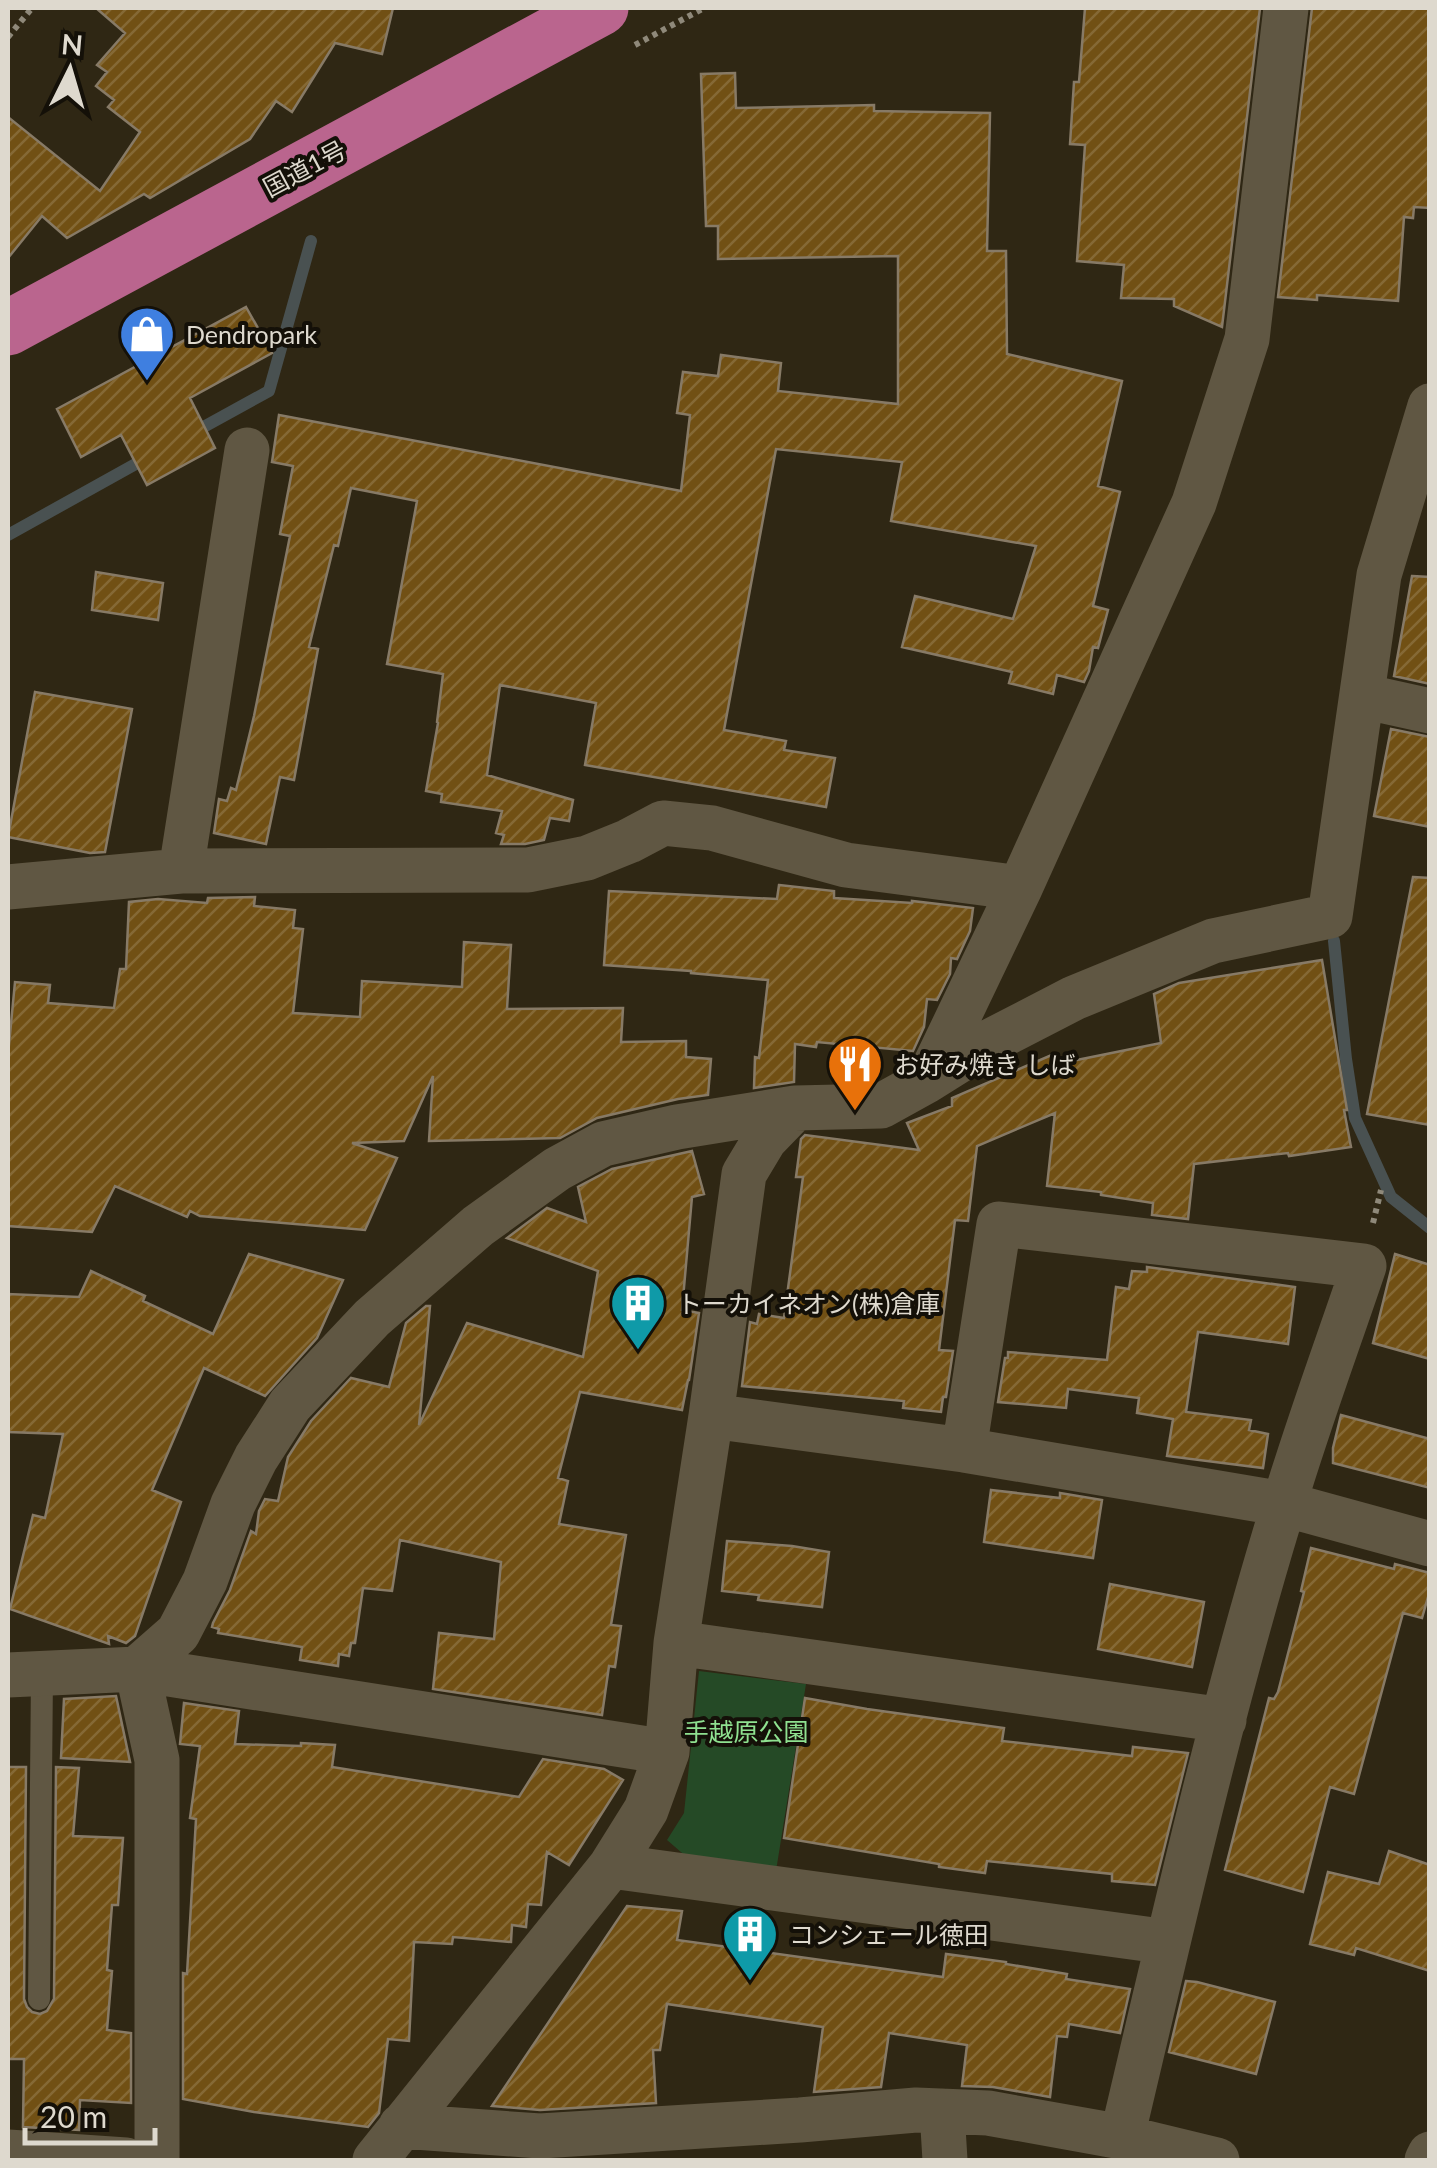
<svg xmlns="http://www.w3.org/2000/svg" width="1437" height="2168" font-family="Lato,'Noto Sans JP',sans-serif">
<defs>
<pattern id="building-hatch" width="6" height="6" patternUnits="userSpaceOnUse" patternTransform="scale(2.5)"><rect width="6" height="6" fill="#715014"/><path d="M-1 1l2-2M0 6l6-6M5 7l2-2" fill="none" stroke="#856935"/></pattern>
</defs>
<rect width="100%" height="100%" fill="#2f2714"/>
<path fill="#254a26" d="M 699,1671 L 806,1684 L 776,1871 L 689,1859 L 667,1840 L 684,1813 Z"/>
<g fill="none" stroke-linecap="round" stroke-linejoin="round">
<path stroke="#495151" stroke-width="12" d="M 189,435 L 269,391 L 311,241
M 8,535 L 150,456
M 1334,941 L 1346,1059 L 1355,1118 L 1391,1197 L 1430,1228"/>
</g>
<path fill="url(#building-hatch)" stroke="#877a66" stroke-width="2.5" d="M 96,8 L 393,8 L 382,54 L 335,43 L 292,112 L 276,101 L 250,139 L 150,198 L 144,194 L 67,238 L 42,216 L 8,258 L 8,117 L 100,191 L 140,132 L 108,107 L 114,100 L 96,86 L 107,72 L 97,65 L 125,33 Z
M 1085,8 L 1260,8 L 1222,327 L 1174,306 L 1174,299 L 1121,298 L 1124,265 L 1077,261 L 1085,145 L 1070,144 L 1074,82 L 1079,82 Z
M 1312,8 L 1430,8 L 1430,208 L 1414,207 L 1413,218 L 1404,217 L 1398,301 L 1317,295 L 1317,300 L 1278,297 Z
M 735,73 L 736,108 L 874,105 L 874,111 L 990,113 L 987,251 L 1006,251 L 1007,354 L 1122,381 L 1098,486 L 1120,492 L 1093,606 L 1108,610 L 1098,648 L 1093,647 L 1089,671 L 1084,682 L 1057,675 L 1053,694 L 1009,683 L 1012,672 L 902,647 L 915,596 L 1013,619 L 1036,546 L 891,521 L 902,462 L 776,449 L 724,730 L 786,741 L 784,750 L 835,758 L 826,807 L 585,765 L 596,703 L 500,685 L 487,775 L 573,800 L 569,821 L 550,818 L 544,840 L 525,844 L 501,844 L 504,835 L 496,833 L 502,811 L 441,802 L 442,794 L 426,791 L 438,723 L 437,722 L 443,674 L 387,664 L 417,501 L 351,488 L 338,546 L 334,545 L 309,647 L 318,649 L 294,780 L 280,777 L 266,844 L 214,833 L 219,799 L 227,801 L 231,788 L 236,790 L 254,716 L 290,536 L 280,534 L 293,466 L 272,462 L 279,415 L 681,491 L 690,415 L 677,413 L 683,372 L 718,376 L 721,355 L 781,363 L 778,391 L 898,404 L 898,256 L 718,259 L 718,226 L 706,226 L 701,74 Z
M 246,307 L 272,353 L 190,398 L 215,448 L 147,485 L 121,435 L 81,457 L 57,409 Z
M 96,572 L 163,583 L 158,620 L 92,610 Z
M 1412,576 L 1430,577 L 1430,684 L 1394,676 Z
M 35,692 L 132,709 L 105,852 L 90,853 L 8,837 Z
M 1391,729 L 1430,737 L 1430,827 L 1374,816 Z
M 1413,877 L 1430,878 L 1430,1125 L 1367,1114 Z
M 779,885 L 834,891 L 834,898 L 912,903 L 912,901 L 973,908 L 970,931 L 957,959 L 951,958 L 950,974 L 937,1000 L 927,999 L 924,1027 L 913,1051 L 817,1042 L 816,1047 L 795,1044 L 794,1082 L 754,1088 L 755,1057 L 759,1058 L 768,980 L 691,973 L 691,971 L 604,965 L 609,891 L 777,899 Z
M 255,897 L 254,906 L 295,910 L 293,928 L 303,929 L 293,1013 L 360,1017 L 362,981 L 462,987 L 464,942 L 511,945 L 507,1009 L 623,1008 L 621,1042 L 686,1041 L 686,1057 L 711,1059 L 708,1095 L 678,1099 L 597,1118 L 560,1138 L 429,1141 L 433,1076 L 404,1141 L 352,1143 L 397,1158 L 365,1230 L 200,1216 L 190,1211 L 187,1217 L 115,1186 L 92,1232 L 8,1226 L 8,1055 L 15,982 L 50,985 L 48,1003 L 114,1008 L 120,969 L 126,969 L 129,902 L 158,899 L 207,903 L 208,898 Z
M 1322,960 L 1347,1110 L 1344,1110 L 1351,1147 L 1289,1156 L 1288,1153 L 1194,1164 L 1188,1219 L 1152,1215 L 1153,1203 L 1101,1195 L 1101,1192 L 1047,1186 L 1055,1113 L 977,1146 L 968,1221 L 955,1220 L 939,1350 L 953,1351 L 946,1397 L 943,1397 L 941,1412 L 903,1408 L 904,1401 L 742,1386 L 750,1322 L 757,1324 L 759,1314 L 784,1318 L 803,1177 L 796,1177 L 801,1139 L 805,1135 L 919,1150 L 907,1123 L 952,1106 L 952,1098 L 1054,1054 L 1057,1064 L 1161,1043 L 1154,994 L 1179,983 Z
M 692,1151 L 704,1194 L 692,1197 L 682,1310 L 699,1313 L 689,1380 L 688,1380 L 682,1410 L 580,1392 L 558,1478 L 568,1481 L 559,1524 L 626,1535 L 611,1625 L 621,1626 L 615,1667 L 609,1666 L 602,1715 L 433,1689 L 439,1633 L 494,1639 L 501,1562 L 400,1540 L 392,1591 L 363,1588 L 355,1643 L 351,1643 L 349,1656 L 339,1654 L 338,1666 L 300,1660 L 302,1647 L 218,1633 L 219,1629 L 212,1627 L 213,1623 L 230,1590 L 251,1531 L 256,1534 L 259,1511 L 265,1499 L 278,1501 L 288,1457 L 311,1421 L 351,1378 L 389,1387 L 406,1323 L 426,1306 L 430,1306 L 419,1425 L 467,1323 L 583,1357 L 598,1271 L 507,1238 L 547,1208 L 586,1222 L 578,1187 L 612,1169 Z
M 249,1254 L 343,1280 L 317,1338 L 265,1396 L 204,1368 L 152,1490 L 181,1502 L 135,1636 L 126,1643 L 108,1636 L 109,1644 L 10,1609 L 33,1515 L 45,1518 L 63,1434 L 8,1432 L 8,1294 L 79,1297 L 91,1271 L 145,1296 L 143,1301 L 213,1334 Z
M 1395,1254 L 1430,1265 L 1430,1359 L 1373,1343 Z
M 1147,1267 L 1295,1287 L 1288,1344 L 1198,1332 L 1186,1412 L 1251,1420 L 1249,1430 L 1268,1434 L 1263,1468 L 1167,1456 L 1173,1419 L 1137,1413 L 1139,1398 L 1068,1389 L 1066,1408 L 998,1402 L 1005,1358 L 1008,1358 L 1008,1352 L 1107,1360 L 1116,1287 L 1129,1289 L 1132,1271 L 1147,1272 Z
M 1341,1415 L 1430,1439 L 1430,1488 L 1333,1463 L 1333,1448 Z
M 991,1490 L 1060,1498 L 1060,1493 L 1102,1500 L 1093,1558 L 984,1542 Z
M 727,1541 L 792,1546 L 829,1552 L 822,1607 L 758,1600 L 759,1595 L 722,1591 Z
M 1311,1548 L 1394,1569 L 1395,1564 L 1430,1573 L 1430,1590 L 1422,1618 L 1403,1613 L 1354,1794 L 1330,1787 L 1303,1892 L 1225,1870 L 1269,1698 L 1274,1699 L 1278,1692 L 1304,1592 L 1301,1591 Z
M 1110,1584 L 1204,1602 L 1192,1667 L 1098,1649 Z
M 116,1696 L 130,1762 L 61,1758 L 64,1699 Z
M 805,1698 L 867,1709 L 1004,1728 L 1002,1741 L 1132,1756 L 1133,1747 L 1188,1753 L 1155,1885 L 1112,1881 L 1112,1874 L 987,1861 L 985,1873 L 939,1867 L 939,1864 L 784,1838 Z
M 184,1703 L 239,1711 L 235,1744 L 301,1746 L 301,1743 L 335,1745 L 332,1767 L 519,1797 L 543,1759 L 604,1769 L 623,1780 L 569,1865 L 547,1852 L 541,1905 L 528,1904 L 526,1927 L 512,1925 L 511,1942 L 453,1937 L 452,1944 L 414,1942 L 409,2041 L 388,2039 L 379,2113 L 368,2127 L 254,2112 L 183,2099 L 183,1973 L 187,1974 L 196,1819 L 190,1818 L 200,1746 L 180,1744 Z
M 8,1767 L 26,1767 L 24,1999 L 27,2007 L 32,2012 L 40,2014 L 47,2011 L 54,1999 L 56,1767 L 79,1768 L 73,1836 L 123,1838 L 118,1905 L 112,1905 L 107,1970 L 112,1971 L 107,2030 L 131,2033 L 131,2103 L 80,2100 L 79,2130 L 23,2127 L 24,2059 L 8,2059 Z
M 1389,1851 L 1430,1865 L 1430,1971 L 1356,1948 L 1354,1955 L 1310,1944 L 1328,1872 L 1379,1884 Z
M 627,1906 L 682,1911 L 677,1940 L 943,1977 L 946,1954 L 1006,1962 L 1006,1964 L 1067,1974 L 1066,1979 L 1130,1989 L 1120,2033 L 1069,2024 L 1067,2037 L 1057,2036 L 1050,2097 L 993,2087 L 962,2086 L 967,2045 L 889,2033 L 881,2087 L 814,2092 L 823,2027 L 667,2004 L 660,2050 L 653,2050 L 656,2103 L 540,2110 L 492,2106 Z
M 1186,1981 L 1197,1982 L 1275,2002 L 1256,2074 L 1169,2052 Z"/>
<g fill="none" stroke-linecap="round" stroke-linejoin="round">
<path stroke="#8f897a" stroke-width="6" stroke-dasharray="5 5" stroke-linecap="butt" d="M 8,37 L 32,8
M 635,45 L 704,8
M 1373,1223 L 1381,1190"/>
<path stroke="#605743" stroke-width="22" d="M 39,1999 L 42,1674"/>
<path stroke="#605743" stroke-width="45" d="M 1362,696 L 1430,711
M 181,871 L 247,450
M 8,887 L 181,871 L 528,870 L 587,858 L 629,841 L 663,823 L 712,828 L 846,865 L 1020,888
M 928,1080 L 1020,888 L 1194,503 L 1247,339 L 1286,8
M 711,1416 L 964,1450 L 1284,1504 L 1430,1544
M 964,1450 L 999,1224 L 1364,1266 C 1337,1346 1308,1424 1284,1504 C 1220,1712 1172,1926 1122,2137
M 676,1643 L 1224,1720
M 8,1675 L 137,1669 L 667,1752
M 611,1866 L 1168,1942
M 942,2111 L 945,2160
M 401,2126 L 540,2136 L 800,2120 L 916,2110 L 988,2113 L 1122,2137 L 1217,2160
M 8,2152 L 126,2160
M 157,2160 L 157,1760 L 137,1669 L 178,1633 L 205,1581 L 233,1504 L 256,1458 L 290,1405 L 372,1318 L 478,1226 L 557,1169 L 603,1144 L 677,1127 L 795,1108 L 881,1106 L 928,1080 L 987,1043 L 1074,998 L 1213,941 L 1330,916 L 1379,575 L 1430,406
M 375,2160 L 611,1866 L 646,1810 L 667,1752 L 676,1643 L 711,1416 L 744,1174 L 765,1139 L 795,1108
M 1427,2160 L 1430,2154"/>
<path stroke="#ba658e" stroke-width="55" d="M 8,328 L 601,8"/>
</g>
<defs>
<g id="shop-pin" transform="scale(2.875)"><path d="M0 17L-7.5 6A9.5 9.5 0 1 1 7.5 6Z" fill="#3f7fe0" stroke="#141008"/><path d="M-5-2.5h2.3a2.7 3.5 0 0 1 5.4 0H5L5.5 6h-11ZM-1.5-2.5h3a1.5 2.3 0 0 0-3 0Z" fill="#fff"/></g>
<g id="restaurant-pin" transform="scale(2.875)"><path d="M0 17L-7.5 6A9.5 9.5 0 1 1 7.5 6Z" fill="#e8710a" stroke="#141008"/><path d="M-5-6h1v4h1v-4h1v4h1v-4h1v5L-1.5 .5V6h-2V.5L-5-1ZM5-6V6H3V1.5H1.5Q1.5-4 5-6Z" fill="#fff"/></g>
<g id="building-pin" transform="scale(2.875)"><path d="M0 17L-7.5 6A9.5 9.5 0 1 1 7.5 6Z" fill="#0f9aa8" stroke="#141008"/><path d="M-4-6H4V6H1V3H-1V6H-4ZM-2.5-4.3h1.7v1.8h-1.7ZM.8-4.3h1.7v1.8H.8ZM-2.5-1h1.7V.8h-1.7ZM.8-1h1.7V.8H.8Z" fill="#fff"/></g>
</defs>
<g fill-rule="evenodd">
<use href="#shop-pin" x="147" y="334"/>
<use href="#restaurant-pin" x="855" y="1064"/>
<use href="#building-pin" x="638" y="1303"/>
<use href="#building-pin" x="750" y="1934"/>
</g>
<g text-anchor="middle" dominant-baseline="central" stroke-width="8" stroke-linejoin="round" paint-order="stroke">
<g font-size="25" fill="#ded9ce" stroke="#141008">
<text transform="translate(304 168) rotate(-28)">国道1号</text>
</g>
<g font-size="25" fill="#ded9ce" stroke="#141008" text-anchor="start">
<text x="186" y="334">Dendropark</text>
<text x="894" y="1064">お好み焼き しば</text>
<text x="677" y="1303">トーカイネオン(株)倉庫</text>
<text x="789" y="1934">コンシェール徳田</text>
</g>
<g font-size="25" fill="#8fe190" stroke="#141008">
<text x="746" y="1731">手越原公園</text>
</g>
</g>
<rect width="1437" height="2168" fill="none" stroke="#ded9ce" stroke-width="20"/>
<g transform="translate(70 70) rotate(5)" stroke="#141008" stroke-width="8" paint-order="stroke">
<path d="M0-8L18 38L0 25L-18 38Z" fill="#ded9ce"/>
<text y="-15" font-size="28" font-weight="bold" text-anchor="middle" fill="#ded9ce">N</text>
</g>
<path d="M25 2128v15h130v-15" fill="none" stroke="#ded9ce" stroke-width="5"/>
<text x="40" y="2128" font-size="30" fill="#ded9ce" stroke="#141008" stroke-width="8" paint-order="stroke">20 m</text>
</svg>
